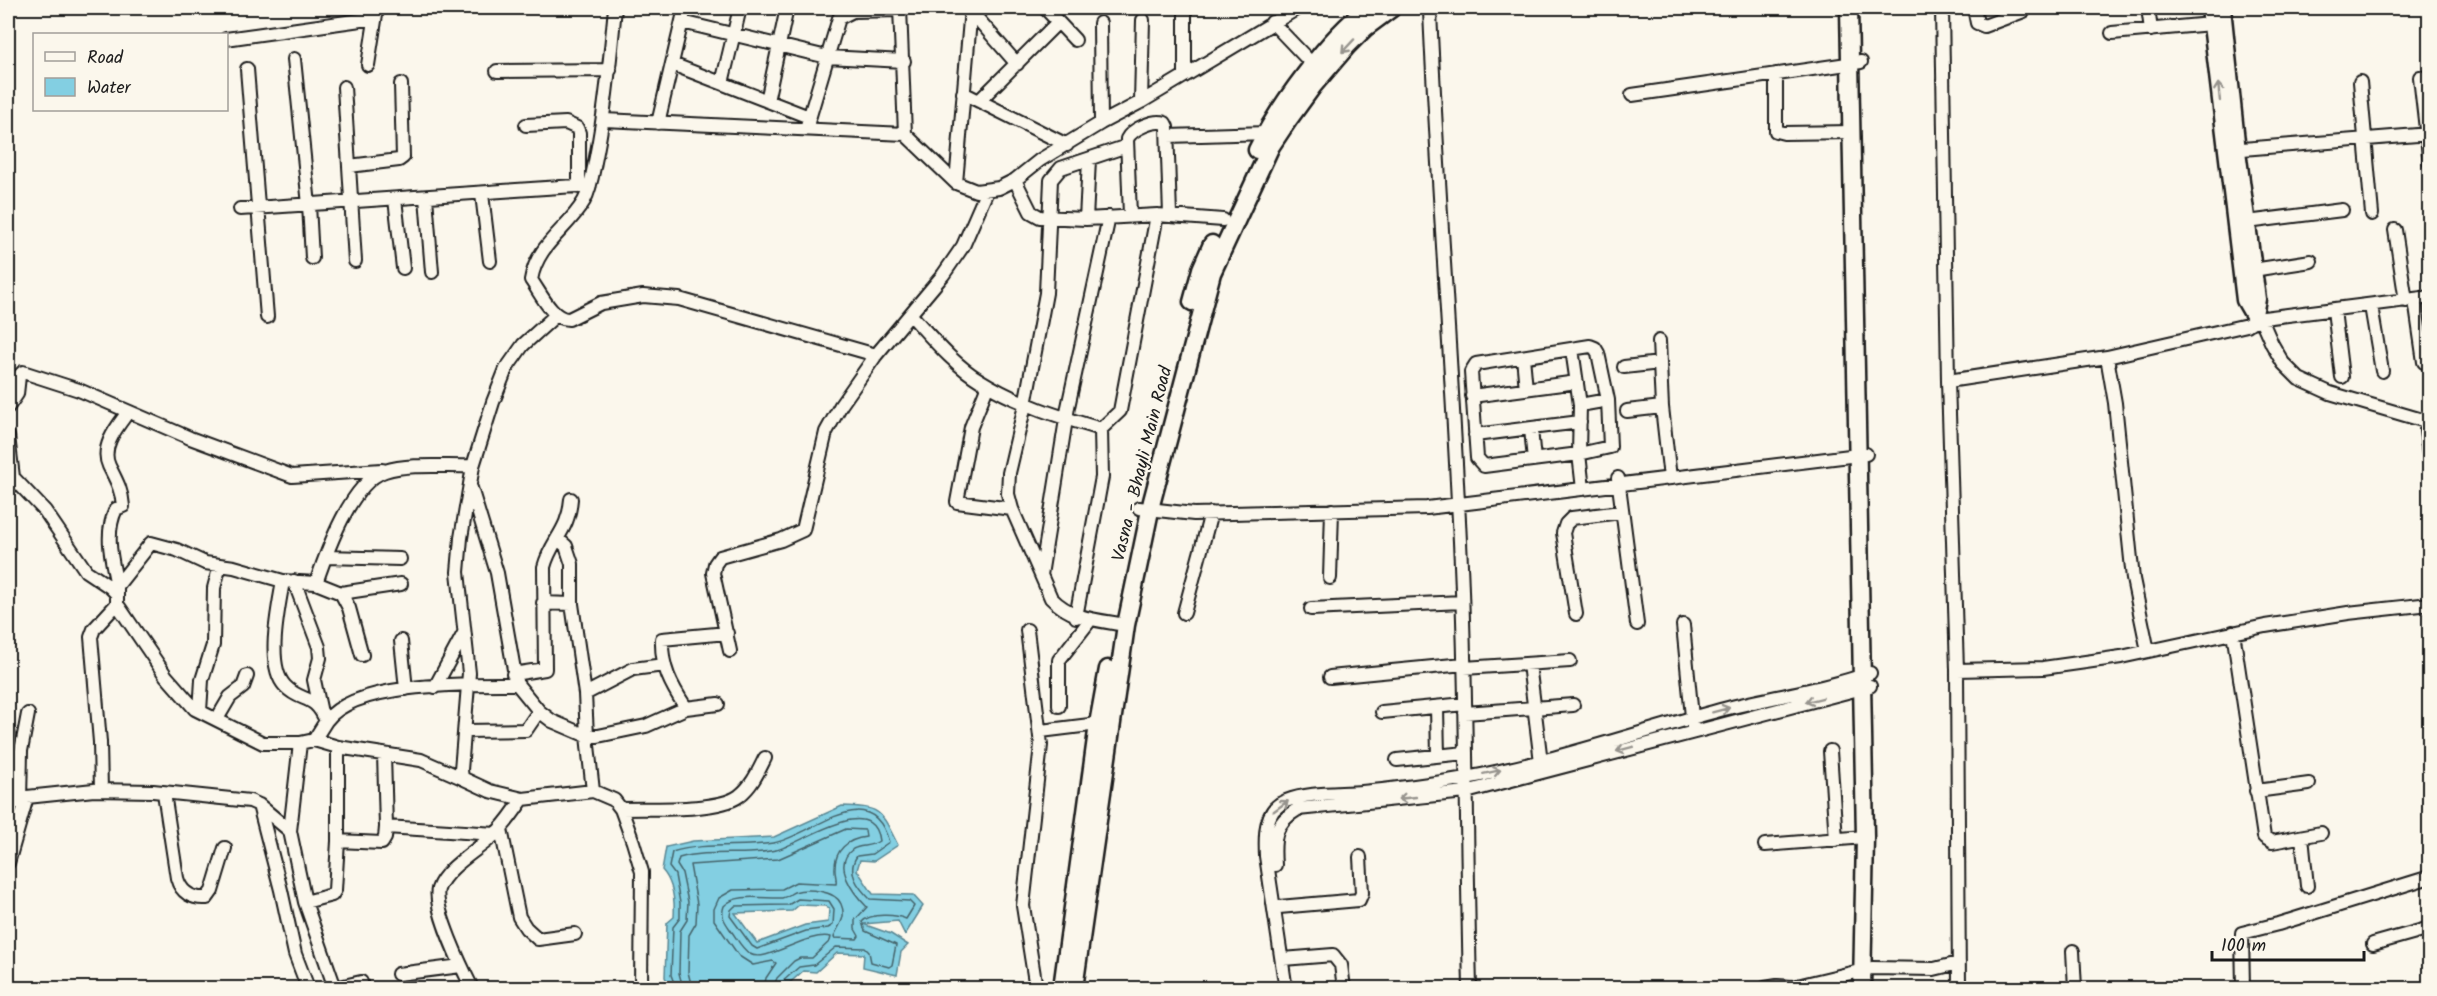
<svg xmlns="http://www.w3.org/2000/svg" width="2437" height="996" font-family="Kalam,sans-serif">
<rect width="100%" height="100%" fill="#fbf7ec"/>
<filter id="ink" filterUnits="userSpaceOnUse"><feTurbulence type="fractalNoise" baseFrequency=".0167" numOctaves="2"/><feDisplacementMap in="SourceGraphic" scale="12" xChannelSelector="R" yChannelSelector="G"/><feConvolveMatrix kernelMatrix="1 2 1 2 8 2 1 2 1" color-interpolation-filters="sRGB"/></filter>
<g filter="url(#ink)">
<path fill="#83cfe2" stroke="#5a8793" stroke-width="1.5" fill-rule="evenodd" d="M 842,806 C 882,807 880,810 898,845 L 874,861 L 860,860 L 857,870 L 873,894 L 913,895 L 923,906 L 905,935 L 898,921 L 863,924 L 891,934 L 908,945 L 901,952 L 897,975 L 863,967 L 864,954 L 837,953 L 816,972 L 803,971 L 784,988 L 671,988 L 665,977 L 667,923 L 674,917 C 675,901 673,882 662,870 L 666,847 L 693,841 L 774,837 ZM 799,905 L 825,906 L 829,909 L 828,922 L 805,925 L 757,943 L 735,913 L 792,911 Z"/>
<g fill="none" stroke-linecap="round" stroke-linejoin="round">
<path stroke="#45646b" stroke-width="1.5" d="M 798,899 L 829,901 L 834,909 L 833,925 L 828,928 L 806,931 L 757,949 L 752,946 L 730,916 L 731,910 L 735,906 L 788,905 Z
M 676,988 L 671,975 L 673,927 L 680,918 L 680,903 L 675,875 L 669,867 L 672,852 C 705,842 740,848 773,843 C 811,837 870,775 889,842 L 872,854 L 857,856 C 846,872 858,887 870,899 L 909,901 L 914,906 L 906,919 C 896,914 870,913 862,922 L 865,931 L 896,945 L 892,965 L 889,967 L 871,962 L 869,952 L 865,948 L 836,947 L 814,965 L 799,967 L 782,982 L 781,988
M 683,988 L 679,973 L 680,931 L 687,920 L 688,902 L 682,873 L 677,865 L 679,858 C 710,849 744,857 776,850 C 800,845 873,790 879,841 C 869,848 861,844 853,849 C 831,865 854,894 867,907 L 855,920 L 855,929 L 859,936 L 857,939 L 834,938 C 836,927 848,920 841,904 C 835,890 807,888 794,892 C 789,894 788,897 782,898 C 765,899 736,892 724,906 C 720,917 726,923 732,932 C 737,939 742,949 750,954 C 766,964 807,931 831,937 L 830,941 L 812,958 L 800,958 L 794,961 L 777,978 L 773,988
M 692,988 L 688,972 L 689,935 L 696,923 L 697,904 L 690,865 L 778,859 L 846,829 L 865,830 L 866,837 C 848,839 834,850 835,870 C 835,876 837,879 836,884 L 796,882 L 782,889 L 733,890 L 719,898 L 714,909 L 714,920 L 739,956 L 753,965 L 773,961 L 776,963 L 766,978 L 764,988"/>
<g stroke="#1c1c1c" stroke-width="16">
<path id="street" d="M 615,8 C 610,58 606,107 596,157 C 593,171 591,188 584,201 C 567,230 537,244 531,280 C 540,292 552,320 569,319 L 601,303 L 643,296 L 679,299 L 876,355
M 900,8 L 905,134
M 1045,8 L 1075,40
M 1942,8 L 1948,381 L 1957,670 L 1959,988
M 1974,8 L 1977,23 L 1984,26 L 2024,11
M 2148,8 L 2151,30
M 970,10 L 1017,64
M 1430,11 C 1437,175 1450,338 1458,502 C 1467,664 1466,826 1470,988
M 682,22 L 827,57 L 904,61
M 1272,22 L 1314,66
M 1100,23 L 1101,123
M 2112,33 L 2211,24
M 226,39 L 375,18
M 294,59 L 309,205 L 312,258
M 672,64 L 809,117
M 368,65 L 377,8
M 247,69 L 267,317
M 497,71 L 610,70
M 1776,74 L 1776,131 L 1784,133 L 1852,132
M 1185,75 L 1185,13
M 2420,77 L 2430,164
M 2360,82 L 2372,214
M 722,83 L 740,8
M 344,87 L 355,261
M 963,93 L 1067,145
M 1632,95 L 1861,62
M 767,101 L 787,8
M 979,101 L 1058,22
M 1141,102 L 1143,20
M 604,120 L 905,134 L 956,183 L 976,191 L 999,188 L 1015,180 L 1040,160 L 1101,123 L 1141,102 L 1298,8
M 658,123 L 685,8
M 526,125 L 566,123 L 577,128 L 579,133 L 579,187
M 806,129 L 839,18 L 853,11 L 900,10
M 1168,136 L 1267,133
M 2230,150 L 2430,134
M 349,166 L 399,160 L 403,157 L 401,84
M 1015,180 L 1031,212 L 1040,217 L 1086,219 L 1157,215 L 1223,220
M 956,183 L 971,8
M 482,194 L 490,261
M 426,197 L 432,272
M 395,199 L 403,268
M 240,209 L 590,185
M 1130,215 L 1127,139 C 1132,129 1154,119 1165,123 L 1167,127 L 1170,215
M 1086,219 L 1089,160
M 2247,222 L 2342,210
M 2395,230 L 2406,301
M 2253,270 L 2311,261
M 2415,300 L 2424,362
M 2371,306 L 2382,371
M 2334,310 L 2342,377
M 556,315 L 523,345 L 506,369 L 493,402 L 473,466 L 461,538 L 458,572 L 469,673 L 461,770 L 462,778 L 490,791 L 523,799 L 593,791 L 614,800 L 621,809 L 633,842 L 642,872 L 641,988
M 911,315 C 932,338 954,365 981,381 C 1018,404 1060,417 1101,429
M 2261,319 L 2272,344 L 2283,363 L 2299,379 L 2330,393 L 2429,422
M 1659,341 L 1662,407 L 1670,478
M 1590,346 L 1595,348 L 1598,353 L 1608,400 L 1610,447 L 1579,454 L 1484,466 L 1477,458 L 1471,372 L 1476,364 Z
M 1572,349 L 1580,405 L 1579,454 L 1583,489
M 1523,357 L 1526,389
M 2107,357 L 2115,403 L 2133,579 L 2148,651
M 1624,367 L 1660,363
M 1948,381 L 2107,357 L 2247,325 L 2256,319 L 2430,297
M 988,385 L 971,427 L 957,502 L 1012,509
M 1472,396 L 1577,382
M 1580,405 L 1608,400
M 8,407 L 17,394 L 19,376 L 23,372 L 79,390 L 190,438 L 292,476 L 382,470
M 1627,411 L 1662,407
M 2430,421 L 2426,430 L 2430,464
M 1531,429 L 1534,460
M 1475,435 L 1580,422
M 8,436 L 13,477
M 8,472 L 45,511 L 86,571 L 110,587 L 117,594
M 1618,478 L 1637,624
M 471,488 L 497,573 L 516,681
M 1139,508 L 1194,514 L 1427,508 L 1866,454
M 558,539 L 566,546 L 572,564 L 572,604 L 585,694 L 587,736 L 593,791
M 326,557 L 400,559
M 1041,575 L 1068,407 L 1109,217
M 1330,578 L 1332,510
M 283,581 C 279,606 265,665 285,686 C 302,704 314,692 326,721 L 314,740
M 294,581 L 319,647 L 320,658 L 314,680 L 320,708
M 316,583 L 341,593 L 349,608 L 362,655
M 117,586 C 112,560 104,534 116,509 L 123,506 C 122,490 116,480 109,466 C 100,447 117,427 128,412
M 341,593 L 401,584
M 543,603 L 572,604
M 1311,609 L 1462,602
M 1184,613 L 1211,513
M 1576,614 L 1563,533 L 1566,524 L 1572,518 L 1621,512
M 1076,617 L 1102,477 L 1101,429 L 1120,411 L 1157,215
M 1126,625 C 1098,620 1072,620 1051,598 L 1012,509 L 1008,494 L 1009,473 L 1025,405 L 1046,293 L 1051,180 L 1061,168 L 1127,146
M 1683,625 L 1693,727
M 1027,630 L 1041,745 L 1023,906 L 1036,988
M 2233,632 L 2264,837 L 2272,842 L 2321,833
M 401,641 L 406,689
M 730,651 L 713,573 L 715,564 L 720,557 L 781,540 L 803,530 L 826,432 L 841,405 L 876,355 L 943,275 L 963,246 L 987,191
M 1529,664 L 1541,762
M 1464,668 L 1570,661
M 1957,670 L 2043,668 L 2121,657 L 2265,626 L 2348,613 L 2430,604
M 513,674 L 545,669 L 544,567 C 551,540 569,531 571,499
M 1330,677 L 1464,664
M 435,687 L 464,633
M 585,694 L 633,669 L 664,665
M 1059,706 L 1059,660 L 1091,619
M 1437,707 L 1438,756
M 686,708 C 671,685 661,667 662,639 L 727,633
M 200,711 L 202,680 L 213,645 L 214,588 L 220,565
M 1382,712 L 1465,704
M 1465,713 L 1573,705
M 217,719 L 230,697 L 243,687 L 247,676
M 326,721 C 355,681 470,684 517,684 L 539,711 L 552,721 L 587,736 L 598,736 L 646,726 L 686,708 L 718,704
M 465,731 L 526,730 L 539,711
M 1041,731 L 1098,724
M 300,743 L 263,743 L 195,709 L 166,676 L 117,604 L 117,586 L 151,543 L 177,550 L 205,563 L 234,567 L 283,581 L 316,583 C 327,551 351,482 385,471 C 409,463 447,467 473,466
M 1830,751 L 1836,840
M 384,754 L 386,827 L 496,834
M 1397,760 L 1465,753
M 101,790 L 100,742 L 91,637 L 94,629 L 117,604
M 2256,791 L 2309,784
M 164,793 L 177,878 C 181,893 192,899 207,898 L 212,891 L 225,848
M 20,801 L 21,751 L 28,714
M 8,803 L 20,801 L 27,797 L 94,790 L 153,791 L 250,801 L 259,805 L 290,831
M 259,805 L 281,890 L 295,954 L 308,988
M 621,809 C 649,808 717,812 739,796 C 752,786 758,772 765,758
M 501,829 L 519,917 L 526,928 L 538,939 L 575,934
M 2302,837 L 2307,886
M 338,841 L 382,843 L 385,838 L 386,827
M 1765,845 L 1865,837
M 8,863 L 27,797
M 1275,865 C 1273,838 1274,823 1298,809 L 1466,792 L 1870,686
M 305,902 L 332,895 L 335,890 L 338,841 L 338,747
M 1279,907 L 1359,900 L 1362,893 L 1360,857
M 2373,944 L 2430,928
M 2073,951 L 2075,988
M 1283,959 L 1333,955 L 1341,965 L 1344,988
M 398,974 L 461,966
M 1285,983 L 1266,856 C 1265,836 1264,809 1286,801 C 1309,792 1338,794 1362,792 C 1397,789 1432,784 1466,778 C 1552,762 1636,733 1720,710 C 1770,697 1822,690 1870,673
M 335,988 L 305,902 L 290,831 L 300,743 L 314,740 L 338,747 L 421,760 L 462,778
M 335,988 L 361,982
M 472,988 C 463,970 433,908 438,889 C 445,868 478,850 494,835 C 506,825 514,811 523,799
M 1765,988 L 1777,986 L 1793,987 L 1872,968 L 1934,969 L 1959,963
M 2243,988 L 2242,933 L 2278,924 L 2430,877"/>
</g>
<g stroke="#1c1c1c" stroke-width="21">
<path id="secondary" d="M 1849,8 L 1865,837 L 1862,988
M 2210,8 L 2245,300 L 2256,319
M 2222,8 L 2237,151 L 2257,299 L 2254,314
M 1257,150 C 1278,106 1329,37 1368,8
M 1192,302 L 1201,269 L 1212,244
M 1062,988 L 1098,724 L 1108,669
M 1074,988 L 1126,625 L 1152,501 L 1212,273 L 1271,146 L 1289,119 L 1313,86 L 1348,45 L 1365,28 L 1392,8"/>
</g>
<use href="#street" stroke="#fbf7ec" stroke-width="12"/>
<use href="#secondary" stroke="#fbf7ec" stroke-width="16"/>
</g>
<defs><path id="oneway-shaft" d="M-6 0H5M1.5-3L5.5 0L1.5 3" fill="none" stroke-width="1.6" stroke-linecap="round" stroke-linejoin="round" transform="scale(1.5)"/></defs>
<g stroke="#97948e">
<use href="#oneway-shaft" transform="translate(1348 46) rotate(133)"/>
<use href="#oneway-shaft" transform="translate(2219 92) rotate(-96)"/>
<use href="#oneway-shaft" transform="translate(1814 700) rotate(166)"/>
<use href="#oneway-shaft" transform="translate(1721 710) rotate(-15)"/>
<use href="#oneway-shaft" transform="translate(1625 749) rotate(165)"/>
<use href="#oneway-shaft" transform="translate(1492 772) rotate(-12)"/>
<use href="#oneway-shaft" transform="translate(1407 798) rotate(174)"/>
<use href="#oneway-shaft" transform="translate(1281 806) rotate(-36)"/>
</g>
</g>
<g text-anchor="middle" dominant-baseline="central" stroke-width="4.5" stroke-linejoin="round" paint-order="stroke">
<g font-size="18" fill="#1c1c1c" stroke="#fbf7ec">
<text transform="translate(1143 464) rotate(-76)">Vasna - Bhayli Main Road</text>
</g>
</g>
<rect width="2437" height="996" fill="none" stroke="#fbf7ec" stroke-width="30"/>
<rect x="15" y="15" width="2407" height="966" fill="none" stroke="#1c1c1c" stroke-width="2" filter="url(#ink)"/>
<rect x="33" y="33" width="195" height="78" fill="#fbf7ec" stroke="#a29f99" stroke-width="1.5"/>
<rect x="45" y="52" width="30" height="9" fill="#fbf7ec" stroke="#a29f99" stroke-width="1.5"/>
<text x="87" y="63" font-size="18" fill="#1c1c1c">Road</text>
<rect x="45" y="78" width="30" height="18" fill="#83cfe2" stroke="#a29f99" stroke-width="1.5"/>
<text x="87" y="93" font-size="18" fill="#1c1c1c">Water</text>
<path d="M2212 951v9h152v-9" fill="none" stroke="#1c1c1c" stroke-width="3"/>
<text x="2221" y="951" font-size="18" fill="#1c1c1c" stroke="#fbf7ec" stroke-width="4.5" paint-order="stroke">100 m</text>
</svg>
